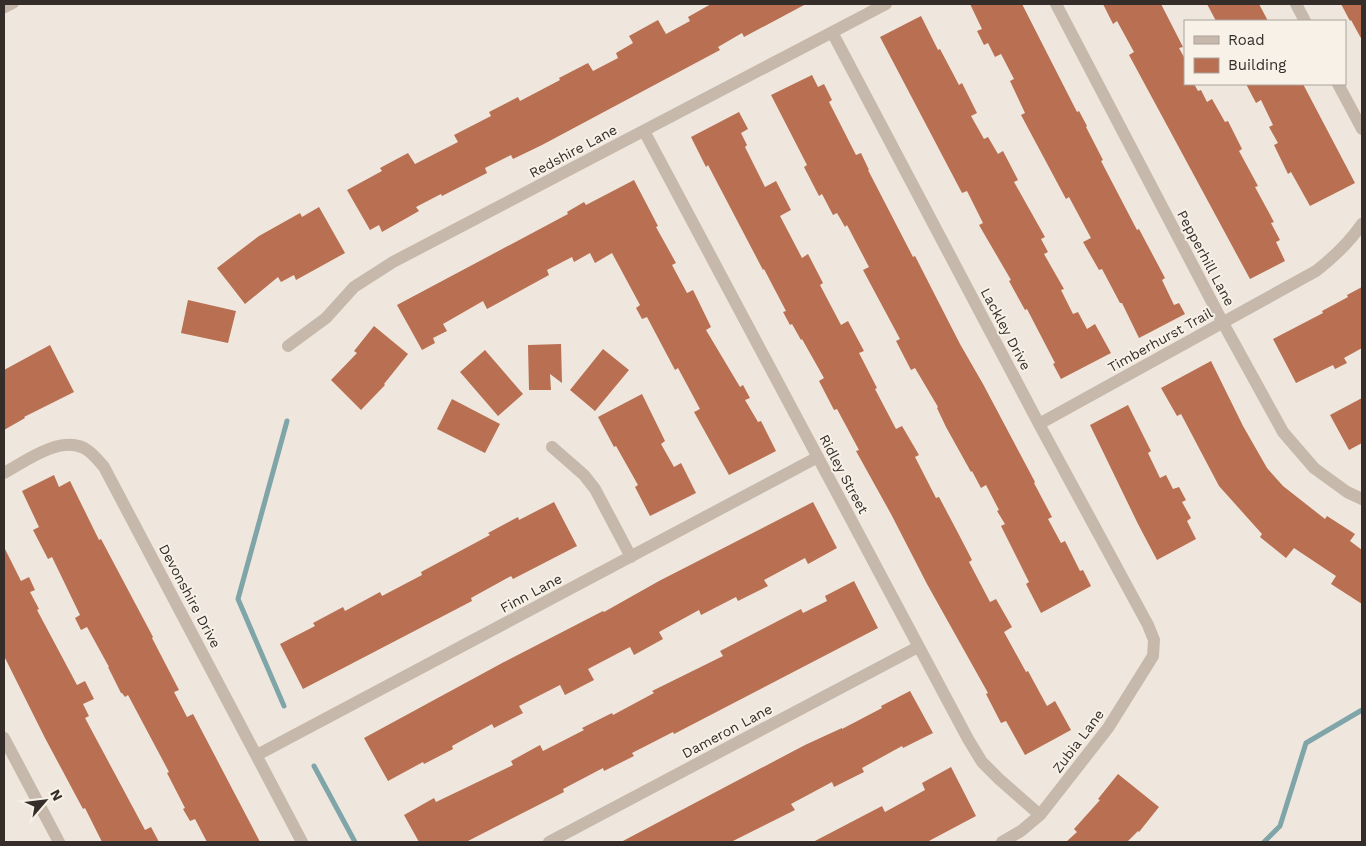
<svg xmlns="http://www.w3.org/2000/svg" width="1366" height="846" font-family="'Work Sans',sans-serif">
<rect width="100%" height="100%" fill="#efe7dd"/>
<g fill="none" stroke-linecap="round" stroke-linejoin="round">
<path stroke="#7fa5a9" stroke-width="5" d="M 284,706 L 238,599 L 287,421
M 314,766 L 355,842
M 1264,842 L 1280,826 L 1306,743 L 1362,710"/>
</g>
<path fill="#b96f51" d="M 711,4 L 806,4 L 744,37 L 742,33 L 718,47 L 720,50 L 542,145 L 513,159 L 511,155 L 485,168 L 487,173 L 442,196 L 441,194 L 416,207 L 419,211 L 382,232 L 379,225 L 370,230 L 347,190 L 382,171 L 380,168 L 408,153 L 415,164 L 458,142 L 454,135 L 491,116 L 489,112 L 518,97 L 520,101 L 560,80 L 559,78 L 588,63 L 593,71 L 618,58 L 616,53 L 633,43 L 629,36 L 658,20 L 666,34 L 690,21 L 688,17 Z
M 970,4 L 1022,4 L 1077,112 L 1079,111 L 1087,126 L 1086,127 L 1103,160 L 1101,161 L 1137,230 L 1139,229 L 1165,278 L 1162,280 L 1174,305 L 1179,303 L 1185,314 L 1139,338 L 1122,303 L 1120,303 L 1102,269 L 1099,270 L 1083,242 L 1091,238 L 1069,197 L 1066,199 L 1021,115 L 1025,113 L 1010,81 L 1014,79 L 1001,54 L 995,57 L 988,43 L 984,45 L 977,31 L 982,29 Z
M 1103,4 L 1161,4 L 1183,47 L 1179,48 L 1185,59 L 1185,84 L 1194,84 L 1198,91 L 1201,90 L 1207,102 L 1212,99 L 1225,122 L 1228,121 L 1242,149 L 1239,151 L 1258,186 L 1255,187 L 1274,222 L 1271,223 L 1280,240 L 1276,242 L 1285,261 L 1250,279 L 1129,55 L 1134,52 L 1117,21 L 1113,24 Z
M 1207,4 L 1259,4 L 1268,21 L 1216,21 Z
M 1341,4 L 1362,4 L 1362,40 L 1351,20 L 1350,21 Z
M 921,16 L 938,50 L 940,49 L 959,85 L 962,83 L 977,113 L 971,116 L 984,139 L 988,137 L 998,154 L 1003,151 L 1018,180 L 1014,182 L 1045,237 L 1041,239 L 1048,252 L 1044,254 L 1064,289 L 1061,290 L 1073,314 L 1078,312 L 1087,329 L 1095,324 L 1111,353 L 1061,379 L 1053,364 L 1055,363 L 1027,309 L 1025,310 L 1009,281 L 1011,280 L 979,225 L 983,223 L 967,191 L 962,193 L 880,37 Z
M 812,75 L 818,87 L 824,84 L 832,100 L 829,102 L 856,155 L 861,153 L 869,170 L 868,170 L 913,257 L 915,256 L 960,344 L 983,384 L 1035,482 L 1034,483 L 1052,517 L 1048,519 L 1061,543 L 1065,541 L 1080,571 L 1083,570 L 1091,586 L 1041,613 L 1026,584 L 1029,582 L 1001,526 L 1005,524 L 997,511 L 999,510 L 986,485 L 981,488 L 972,471 L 971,472 L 946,427 L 937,408 L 938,407 L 915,368 L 911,370 L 896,341 L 900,339 L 863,270 L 869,267 L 847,225 L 845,227 L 837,213 L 833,215 L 822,194 L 819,196 L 804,167 L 807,165 L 771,95 Z
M 1246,84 L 1303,84 L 1355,183 L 1310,206 L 1291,172 L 1288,174 L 1274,145 L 1278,143 L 1269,127 L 1273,125 L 1261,100 L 1256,103 Z
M 739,112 L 748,129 L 741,133 L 747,145 L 745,147 L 765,187 L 776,181 L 791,210 L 780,216 L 802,258 L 808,254 L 823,283 L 820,285 L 841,325 L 848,321 L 864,351 L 859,353 L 877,388 L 875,389 L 896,429 L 902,426 L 919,455 L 915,457 L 936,498 L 939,497 L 957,531 L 972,560 L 969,562 L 990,602 L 996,599 L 1012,627 L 1004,632 L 1026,672 L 1028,671 L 1047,706 L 1055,701 L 1071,730 L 1025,755 L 1006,721 L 1001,723 L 986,694 L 988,693 L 927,584 L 891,514 L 856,451 L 859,450 L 837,409 L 834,410 L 819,381 L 824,378 L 802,339 L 801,340 L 792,324 L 790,325 L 783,312 L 786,311 L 764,269 L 763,270 L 708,165 L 706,167 L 691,137 Z
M 634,180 L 658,226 L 656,227 L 676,263 L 672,265 L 687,293 L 693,290 L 711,327 L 706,330 L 740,387 L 743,385 L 750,398 L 745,400 L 758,422 L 761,421 L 776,451 L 729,475 L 694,412 L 700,409 L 678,368 L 675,370 L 647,317 L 642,319 L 636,308 L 640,305 L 612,253 L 595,263 L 590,253 L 574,262 L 572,257 L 547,270 L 549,275 L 487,309 L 483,301 L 443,324 L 447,331 L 433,338 L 435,343 L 422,350 L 397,305 L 568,214 L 567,212 L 584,202 L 586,205 Z
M 319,207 L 345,253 L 296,280 L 294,275 L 281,282 L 278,277 L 245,304 L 217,268 L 259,236 L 300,213 L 302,217 Z
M 1362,287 L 1362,348 L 1344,358 L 1347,363 L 1335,369 L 1333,365 L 1296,383 L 1273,339 L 1323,313 L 1322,311 L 1348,297 L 1347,295 Z
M 188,300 L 236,311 L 228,343 L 181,333 Z
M 374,326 L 408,354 L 384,384 L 385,385 L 361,410 L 331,380 L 357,353 L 354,351 Z
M 561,344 L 562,383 L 550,374 L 551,390 L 529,390 L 528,345 Z
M 50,345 L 74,392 L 24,417 L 25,418 L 4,430 L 4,370 Z
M 603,349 L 629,370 L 595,411 L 570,390 Z
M 485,350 L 523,394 L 498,416 L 460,372 Z
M 1211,361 L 1243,426 L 1267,468 L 1283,486 L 1325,519 L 1327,516 L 1355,534 L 1350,541 L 1362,550 L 1362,604 L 1331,584 L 1336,576 L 1294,548 L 1286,558 L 1260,537 L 1262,534 L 1219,486 L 1181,414 L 1177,416 L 1161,388 Z
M 642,394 L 665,441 L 661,444 L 674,467 L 681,463 L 696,493 L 650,516 L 635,487 L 638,485 L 616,446 L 614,447 L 598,417 Z
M 1362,398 L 1362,443 L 1349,450 L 1330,415 Z
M 452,399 L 500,424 L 485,453 L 437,429 Z
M 1128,405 L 1151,451 L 1148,453 L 1160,478 L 1166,475 L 1173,489 L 1179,487 L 1186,500 L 1182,502 L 1191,518 L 1187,521 L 1196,539 L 1157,560 L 1138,524 L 1090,425 Z
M 54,475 L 59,487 L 70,481 L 99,540 L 101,539 L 153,637 L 152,638 L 179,690 L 174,692 L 187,717 L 193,714 L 260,842 L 207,842 L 195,819 L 190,821 L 183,809 L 185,808 L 167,773 L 169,772 L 128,695 L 125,697 L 122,693 L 121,693 L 108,667 L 109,667 L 87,627 L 81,630 L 75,618 L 80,615 L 52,557 L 48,559 L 33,530 L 39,527 L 22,491 Z
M 554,502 L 577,546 L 513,579 L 511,576 L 471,598 L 472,601 L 303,689 L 280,644 L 315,626 L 313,623 L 343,607 L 345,611 L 380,592 L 382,596 L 422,575 L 421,572 L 490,535 L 488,533 L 518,517 L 519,520 Z
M 813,502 L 837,548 L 808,564 L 805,558 L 764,580 L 768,586 L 738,601 L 736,597 L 701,615 L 699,610 L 659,632 L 663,639 L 634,655 L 630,647 L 588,669 L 594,680 L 565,695 L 560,685 L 519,706 L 523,713 L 494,728 L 492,724 L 452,746 L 453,749 L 424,764 L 423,762 L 388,781 L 364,738 L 504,662 L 603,611 L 604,612 L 659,581 Z
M 4,547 L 21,581 L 29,577 L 35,590 L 30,592 L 39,609 L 37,610 L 77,685 L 85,681 L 94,699 L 83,704 L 89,716 L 85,718 L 145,830 L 151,827 L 159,842 L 102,842 L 85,808 L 83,809 L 45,738 L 4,656 Z
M 854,581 L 878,628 L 674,734 L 673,732 L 632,753 L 634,756 L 604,771 L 603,768 L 563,789 L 564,792 L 466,842 L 419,842 L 404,815 L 434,798 L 436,802 L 513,765 L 511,761 L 540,745 L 543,751 L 584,730 L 582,728 L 612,713 L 613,715 L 654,693 L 652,691 L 723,656 L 720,651 L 801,609 L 803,613 L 827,601 L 825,596 Z
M 910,691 L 933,733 L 903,748 L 902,746 L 862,768 L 864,772 L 834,787 L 832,782 L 791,804 L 795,810 L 731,842 L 621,842 L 805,745 L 842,728 L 842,729 L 882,708 L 881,706 Z
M 951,767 L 976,816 L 927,842 L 813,842 L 882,806 L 885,812 L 925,790 L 922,783 Z
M 1118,774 L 1159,807 L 1139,832 L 1138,831 L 1127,842 L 1066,842 L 1077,832 L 1074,829 L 1100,800 L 1098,799 Z"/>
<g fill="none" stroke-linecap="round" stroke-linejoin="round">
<path stroke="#c6b8aa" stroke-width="9" d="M 4,9 L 14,4"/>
<path stroke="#c6b8aa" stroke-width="12" d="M 1056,4 L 1223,323 L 1283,432 L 1314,468 L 1347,492 L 1362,499
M 1296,4 L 1305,21
M 832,32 L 1039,424 L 1148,625 L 1154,640 L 1153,656 L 1108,728 L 1040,815 L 1021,831 L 1002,842
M 1338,84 L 1362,129
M 644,131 L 968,739 L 982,762 L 999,779 L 1040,815
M 288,346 L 326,318 L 354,287 L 393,262 L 886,4
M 1039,424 L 1316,271 C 1334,257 1349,243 1362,224
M 552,447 L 584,475 L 595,489 L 631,557
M 4,473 C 26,461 59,436 84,448 C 93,453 98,460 104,467 L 302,842
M 4,738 L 59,842
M 257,755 L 818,457
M 549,842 L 918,647"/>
</g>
<g text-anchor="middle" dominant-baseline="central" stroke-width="4" stroke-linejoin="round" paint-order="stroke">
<g font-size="14" fill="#342d29" stroke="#f7f1e8">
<text transform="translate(573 151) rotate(-28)">Redshire Lane</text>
<text transform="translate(1206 258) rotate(62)">Pepperhill Lane</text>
<text transform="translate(1006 329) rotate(62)">Lackley Drive</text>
<text transform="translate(1160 340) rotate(-29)">Timberhurst Trail</text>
<text transform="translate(844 474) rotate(62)">Ridley Street</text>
<text transform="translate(531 593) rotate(-28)">Finn Lane</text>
<text transform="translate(190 596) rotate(62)">Devonshire Drive</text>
<text transform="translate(727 731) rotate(-28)">Dameron Lane</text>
<text transform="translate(1078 741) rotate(-53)">Zubia Lane</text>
</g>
</g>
<rect width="1366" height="846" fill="none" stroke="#342d29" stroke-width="10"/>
<rect x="1184" y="20" width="162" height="65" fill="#f7f1e8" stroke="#a9a39c"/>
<rect x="1194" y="36" width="25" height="8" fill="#c6b8aa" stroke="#a9a39c"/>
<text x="1228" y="45" font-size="15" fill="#342d29">Road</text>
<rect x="1194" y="58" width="25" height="15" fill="#b96f51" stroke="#a9a39c"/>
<text x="1228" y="70" font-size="15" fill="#342d29">Building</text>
<g transform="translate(45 801) rotate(62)" stroke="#f7f1e8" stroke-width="4" paint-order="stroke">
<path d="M0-4L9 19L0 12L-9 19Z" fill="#342d29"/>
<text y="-8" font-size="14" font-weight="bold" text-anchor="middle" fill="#342d29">N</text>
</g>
</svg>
